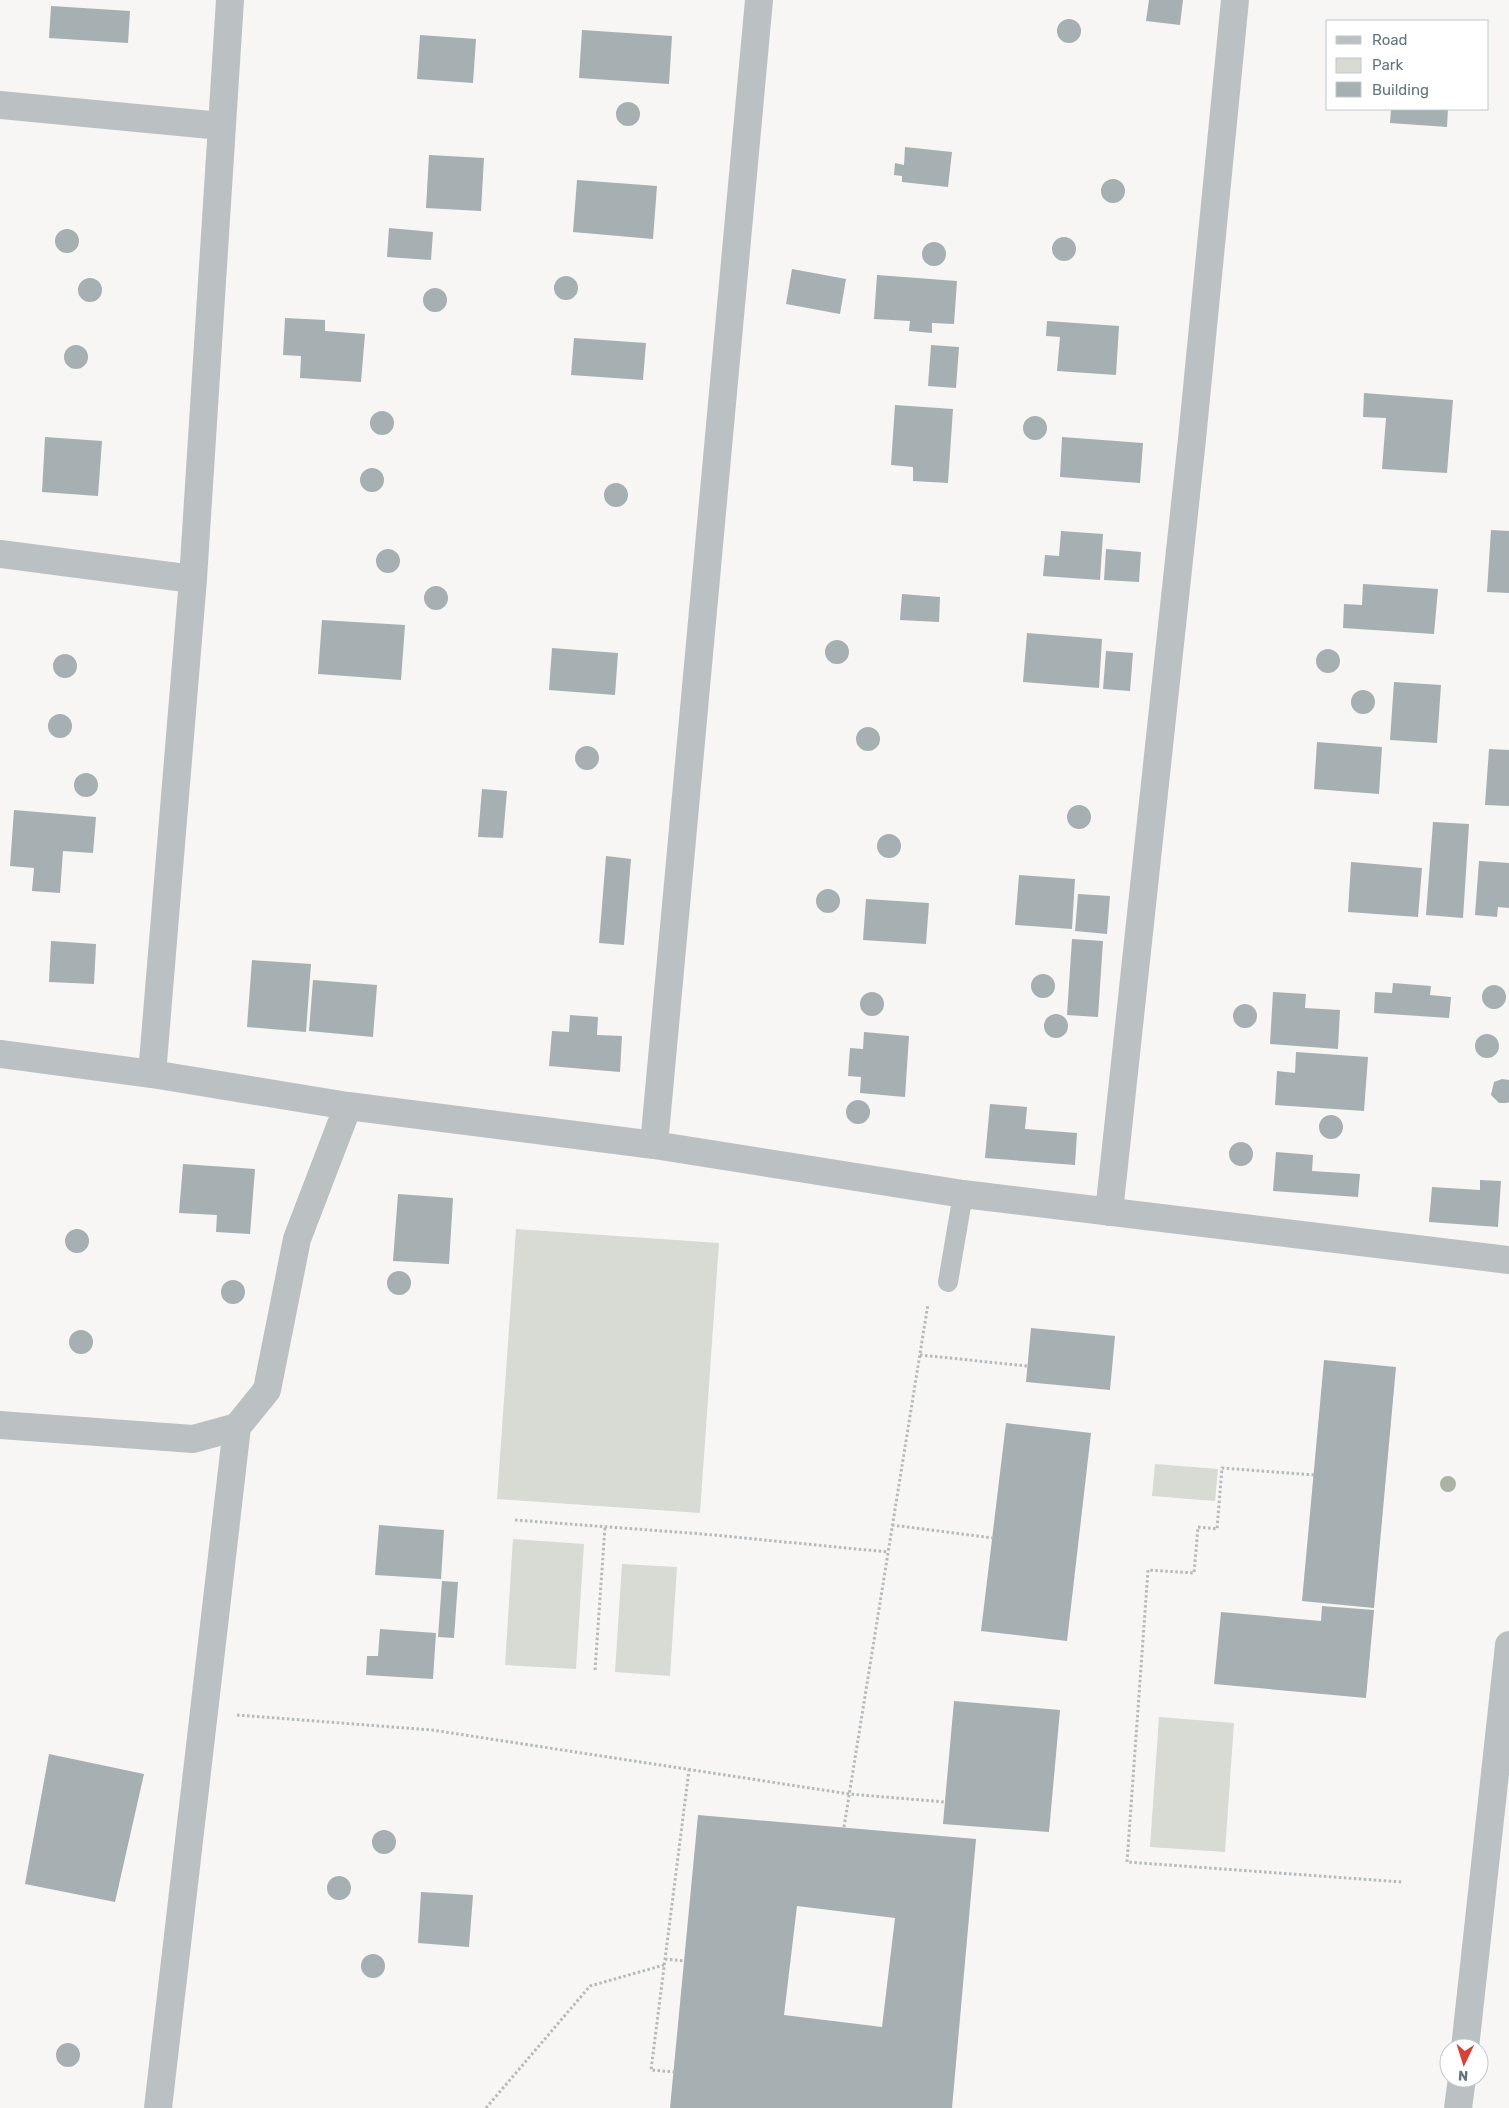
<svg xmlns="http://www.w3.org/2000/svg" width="1509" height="2108" font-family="Rubik,sans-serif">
<rect width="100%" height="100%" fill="#f7f6f4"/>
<path fill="#d7dbd3" d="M 516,1229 L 719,1243 L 700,1513 L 497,1499 Z
M 1155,1464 L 1218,1469 L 1215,1501 L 1152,1496 Z
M 513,1539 L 584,1544 L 576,1669 L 505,1665 Z
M 622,1564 L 677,1567 L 670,1676 L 615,1672 Z
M 1159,1717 L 1234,1723 L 1225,1852 L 1150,1847 Z"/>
<path fill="#a6afb2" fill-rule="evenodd" d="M 1149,0 L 1183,0 L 1180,25 L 1146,21 Z
M 51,6 L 130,11 L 128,43 L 49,38 Z
M1057 31a12 12 0 1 1 24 0a12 12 0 1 1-24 0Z
M 582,30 L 672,36 L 669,84 L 579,78 Z
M 420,35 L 476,39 L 473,83 L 417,79 Z
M616 114a12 12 0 1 1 24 0a12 12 0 1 1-24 0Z
M 1391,109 L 1448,109 L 1447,127 L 1390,123 Z
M 905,147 L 952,152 L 948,187 L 902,182 L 902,176 L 894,175 L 895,163 L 904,165 Z
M 429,155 L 484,158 L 481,211 L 426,208 Z
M1101 191a12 12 0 1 1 24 0a12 12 0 1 1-24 0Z
M 577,180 L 657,186 L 653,239 L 573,232 Z
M 389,228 L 433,232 L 431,260 L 387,257 Z
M55 241a12 12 0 1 1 24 0a12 12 0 1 1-24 0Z
M1052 249a12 12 0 1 1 24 0a12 12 0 1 1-24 0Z
M922 254a12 12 0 1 1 24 0a12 12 0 1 1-24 0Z
M 792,269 L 846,279 L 840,314 L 786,304 Z
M 877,275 L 957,281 L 954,324 L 932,323 L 932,333 L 909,331 L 910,321 L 874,319 Z
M554 288a12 12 0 1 1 24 0a12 12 0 1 1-24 0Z
M78 290a12 12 0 1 1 24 0a12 12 0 1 1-24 0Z
M423 300a12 12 0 1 1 24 0a12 12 0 1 1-24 0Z
M 285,318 L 325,320 L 325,331 L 365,334 L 361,382 L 300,378 L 301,356 L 283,355 Z
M 1047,321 L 1119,326 L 1116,375 L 1057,371 L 1060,337 L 1046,336 Z
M 574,338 L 646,343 L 643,380 L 571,375 Z
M64 357a12 12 0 1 1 24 0a12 12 0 1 1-24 0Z
M 931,345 L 959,347 L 956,388 L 928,386 Z
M 1364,393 L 1453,400 L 1447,473 L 1382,469 L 1386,418 L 1363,417 Z
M 895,405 L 953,409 L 948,483 L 913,481 L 913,467 L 891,465 Z
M370 423a12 12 0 1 1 24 0a12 12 0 1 1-24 0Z
M1023 428a12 12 0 1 1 24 0a12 12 0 1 1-24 0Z
M 45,437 L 102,441 L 98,496 L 42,492 Z
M 1062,437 L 1143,443 L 1140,483 L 1060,477 Z
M360 480a12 12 0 1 1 24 0a12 12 0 1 1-24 0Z
M604 495a12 12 0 1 1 24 0a12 12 0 1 1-24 0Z
M 1491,530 L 1509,531 L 1509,593 L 1487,592 Z
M 1061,531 L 1103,534 L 1100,580 L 1043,576 L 1045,555 L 1059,556 Z
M376 561a12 12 0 1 1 24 0a12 12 0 1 1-24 0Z
M 1106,549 L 1141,552 L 1139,582 L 1104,580 Z
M 1363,584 L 1438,589 L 1434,634 L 1343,628 L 1344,604 L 1362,605 Z
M424 598a12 12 0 1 1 24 0a12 12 0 1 1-24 0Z
M 902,594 L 940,597 L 939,622 L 900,620 Z
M 322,620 L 405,625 L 401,680 L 318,674 Z
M 1027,633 L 1102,639 L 1099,688 L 1023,682 Z
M825 652a12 12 0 1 1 24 0a12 12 0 1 1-24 0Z
M 552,648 L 618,653 L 615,695 L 549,690 Z
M1316 661a12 12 0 1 1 24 0a12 12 0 1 1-24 0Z
M 1106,651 L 1133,653 L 1130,691 L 1103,689 Z
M53 666a12 12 0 1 1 24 0a12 12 0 1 1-24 0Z
M 1394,682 L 1441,685 L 1437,743 L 1390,740 Z
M1351 702a12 12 0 1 1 24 0a12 12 0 1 1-24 0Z
M48 726a12 12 0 1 1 24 0a12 12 0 1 1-24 0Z
M856 739a12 12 0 1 1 24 0a12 12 0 1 1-24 0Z
M 1317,742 L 1382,747 L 1379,794 L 1314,789 Z
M575 758a12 12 0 1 1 24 0a12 12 0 1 1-24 0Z
M 1489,749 L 1509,750 L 1509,806 L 1485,805 Z
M74 785a12 12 0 1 1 24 0a12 12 0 1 1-24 0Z
M 482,789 L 507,791 L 503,838 L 478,837 Z
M1067 817a12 12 0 1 1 24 0a12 12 0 1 1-24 0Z
M 14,810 L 96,817 L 93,853 L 63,851 L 60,893 L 32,891 L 34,868 L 10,866 Z
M 1433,822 L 1469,824 L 1463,918 L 1426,915 Z
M877 846a12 12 0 1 1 24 0a12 12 0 1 1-24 0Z
M 606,856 L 631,859 L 624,945 L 599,943 Z
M 1479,861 L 1509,863 L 1509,908 L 1498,907 L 1497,917 L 1475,915 Z
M 1351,862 L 1422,868 L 1418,917 L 1348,912 Z
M 1019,875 L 1075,879 L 1072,929 L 1015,925 Z
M816 901a12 12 0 1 1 24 0a12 12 0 1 1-24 0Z
M 1078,894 L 1110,896 L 1107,934 L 1075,931 Z
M 866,899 L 929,903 L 926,944 L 863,940 Z
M 1072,939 L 1103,941 L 1098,1017 L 1067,1015 Z
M 51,941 L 96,944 L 94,984 L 49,982 Z
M 252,960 L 311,964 L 306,1032 L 247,1027 Z
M1031 986a12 12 0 1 1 24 0a12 12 0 1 1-24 0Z
M 313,980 L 377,985 L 373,1037 L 309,1031 Z
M 1393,983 L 1431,986 L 1430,995 L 1451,997 L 1449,1018 L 1374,1013 L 1375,992 L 1392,993 Z
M1482 997a12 12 0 1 1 24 0a12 12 0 1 1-24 0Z
M860 1004a12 12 0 1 1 24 0a12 12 0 1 1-24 0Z
M 1273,992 L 1306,994 L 1305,1008 L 1340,1010 L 1338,1049 L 1270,1044 Z
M1233 1016a12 12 0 1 1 24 0a12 12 0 1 1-24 0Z
M1044 1026a12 12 0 1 1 24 0a12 12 0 1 1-24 0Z
M 570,1015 L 598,1017 L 597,1035 L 622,1036 L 620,1072 L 549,1066 L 552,1031 L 569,1032 Z
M 864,1032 L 909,1036 L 905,1097 L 860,1093 L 861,1077 L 848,1076 L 850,1048 L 863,1049 Z
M1475 1046a12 12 0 1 1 24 0a12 12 0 1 1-24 0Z
M 1296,1052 L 1368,1057 L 1364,1111 L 1275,1105 L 1277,1071 L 1295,1073 Z
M 1502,1079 L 1509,1080 L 1509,1102 L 1507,1103 L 1499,1103 L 1491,1095 L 1494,1082 Z
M846 1112a12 12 0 1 1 24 0a12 12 0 1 1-24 0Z
M 990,1104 L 1027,1107 L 1025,1129 L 1077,1133 L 1075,1165 L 985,1158 Z
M1319 1127a12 12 0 1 1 24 0a12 12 0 1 1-24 0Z
M1229 1154a12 12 0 1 1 24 0a12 12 0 1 1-24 0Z
M 1276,1152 L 1313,1155 L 1312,1171 L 1360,1174 L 1358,1197 L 1273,1191 Z
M 183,1164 L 255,1169 L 250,1234 L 216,1232 L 217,1215 L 179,1213 Z
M 1480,1180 L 1501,1181 L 1498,1227 L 1429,1222 L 1432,1187 L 1480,1190 Z
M 398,1194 L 453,1198 L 449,1264 L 393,1261 Z
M65 1241a12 12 0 1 1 24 0a12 12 0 1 1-24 0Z
M387 1283a12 12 0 1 1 24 0a12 12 0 1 1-24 0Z
M221 1292a12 12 0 1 1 24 0a12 12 0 1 1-24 0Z
M 1031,1328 L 1115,1336 L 1110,1390 L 1026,1382 Z
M69 1342a12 12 0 1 1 24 0a12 12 0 1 1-24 0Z
M 1324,1360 L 1396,1367 L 1374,1608 L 1302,1601 Z
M 1006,1423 L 1091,1433 L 1067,1641 L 981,1631 Z
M 379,1525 L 444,1530 L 441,1579 L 375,1575 Z
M 442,1581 L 458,1582 L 454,1638 L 438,1637 Z
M 1322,1606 L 1374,1610 L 1366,1698 L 1214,1684 L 1221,1612 L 1321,1621 Z
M 380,1629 L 436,1633 L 433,1679 L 366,1675 L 367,1656 L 378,1656 Z
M 954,1701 L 1060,1710 L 1049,1832 L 943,1824 Z
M 49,1754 L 144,1774 L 115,1902 L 25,1884 Z
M 698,1815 L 976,1839 L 952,2108 L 670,2108 ZM 797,1906 L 895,1918 L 882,2027 L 784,2015 Z
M372 1842a12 12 0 1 1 24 0a12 12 0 1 1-24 0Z
M327 1888a12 12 0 1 1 24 0a12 12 0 1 1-24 0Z
M 421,1892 L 473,1895 L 469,1947 L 418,1943 Z
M361 1966a12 12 0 1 1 24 0a12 12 0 1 1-24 0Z
M56 2055a12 12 0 1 1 24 0a12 12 0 1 1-24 0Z"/>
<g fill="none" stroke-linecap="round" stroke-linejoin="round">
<path stroke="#b6babc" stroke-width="3" stroke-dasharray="2.5 2.5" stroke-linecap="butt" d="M 920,1355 L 1027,1366
M 1314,1475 L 1222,1468 L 1217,1529 L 1198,1527 L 1194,1573 L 1148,1570 L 1127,1862 L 1402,1882
M 515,1520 L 703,1534 L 888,1552
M 892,1525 L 993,1538
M 595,1670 L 605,1527
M 237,1715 L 432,1730 L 849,1794 L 945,1802
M 844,1827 L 928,1304
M 665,1959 L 685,1961
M 675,2072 L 651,2070 L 689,1770
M 486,2108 L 590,1986 L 664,1965"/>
<path stroke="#bbc1c3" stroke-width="20" d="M 948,1282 L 963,1194"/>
<path stroke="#bbc1c3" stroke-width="28" d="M 0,105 L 221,126
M 0,554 L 193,579
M 0,1054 L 152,1074 L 348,1106 L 654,1145 L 963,1194 L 1509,1260
M 152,1074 L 193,579 L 230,0
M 654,1145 L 759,0
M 1109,1212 L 1192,439 L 1235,0
M 0,1425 L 193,1439 L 237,1427 L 267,1390 L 297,1239 L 348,1106
M 1465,2048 L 1509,1645
M 158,2108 L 237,1427
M 1458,2108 L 1462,2078"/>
</g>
<circle fill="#abb2a6" cx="1448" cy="1484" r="8"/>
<rect x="1326" y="20" width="162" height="90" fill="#ffffff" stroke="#c1c8cb"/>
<rect x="1336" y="36" width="25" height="8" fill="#bbc1c3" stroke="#c1c8cb"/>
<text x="1372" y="45" font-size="15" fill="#64757c">Road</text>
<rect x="1336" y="58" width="25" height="15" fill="#d7dbd3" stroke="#c1c8cb"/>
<text x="1372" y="70" font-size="15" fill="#64757c">Park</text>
<rect x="1336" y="82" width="25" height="15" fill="#a6afb2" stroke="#c1c8cb"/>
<text x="1372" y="95" font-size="15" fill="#64757c">Building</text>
<g transform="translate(1464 2063) rotate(184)"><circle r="24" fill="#ffffff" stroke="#c1c8cb"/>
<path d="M0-4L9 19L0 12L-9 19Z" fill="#d64334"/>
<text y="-8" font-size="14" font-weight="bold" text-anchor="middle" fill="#64757c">N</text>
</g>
</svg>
